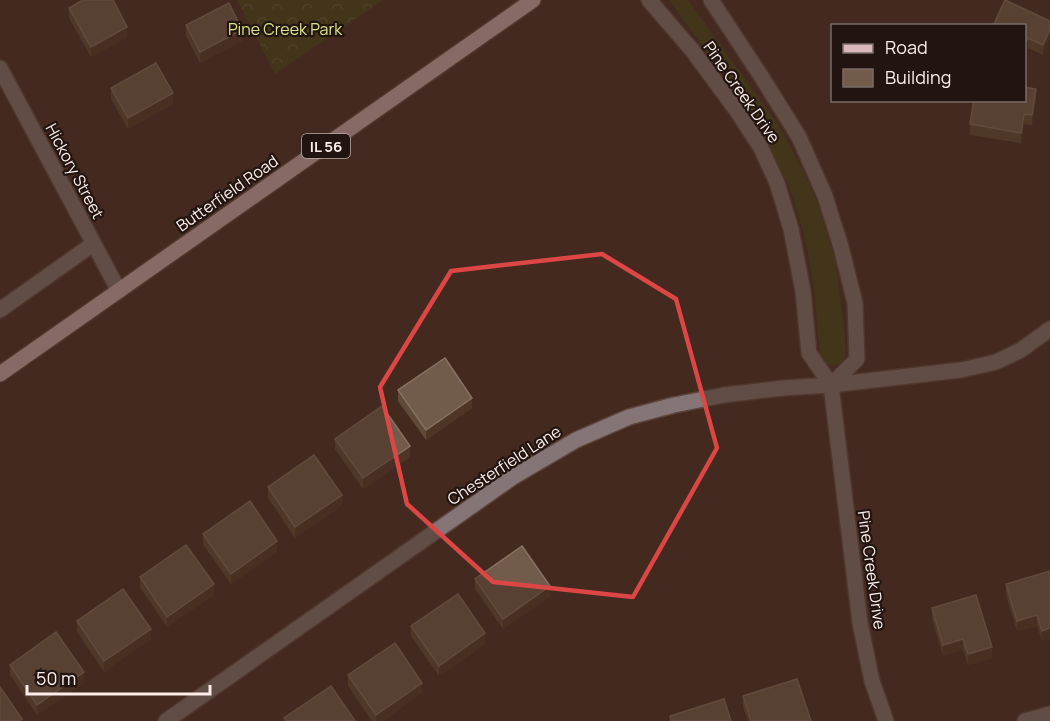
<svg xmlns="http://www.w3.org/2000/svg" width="1050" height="721" font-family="Manrope,sans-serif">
<defs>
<pattern id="forest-crowns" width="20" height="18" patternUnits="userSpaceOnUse" patternTransform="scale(1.5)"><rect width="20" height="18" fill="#404316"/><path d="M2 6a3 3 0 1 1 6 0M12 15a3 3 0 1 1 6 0" fill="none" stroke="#5c5e38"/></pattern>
</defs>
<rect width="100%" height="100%" fill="#44291f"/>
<path fill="#404316" d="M 669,0 L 688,0 L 780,127 L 803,171 L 816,199 L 835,259 L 845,336 L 846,354 L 843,361 L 833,366 L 827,364 L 820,358 L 815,296 L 809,258 L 803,231 L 789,186 L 761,130 L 739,96 Z"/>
<path fill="url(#forest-crowns)" d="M 237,0 L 383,0 L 275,74 Z"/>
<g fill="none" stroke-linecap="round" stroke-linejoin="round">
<g stroke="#5e453b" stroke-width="18">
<path id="minor" d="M 649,0 L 692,50 L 737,111 L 761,148 L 777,183 L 791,229 L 803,291 L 809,353 L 831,385 L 860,623 L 872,681 L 886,721
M 711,0 L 761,76 L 799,137 L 825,196 L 841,247 L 855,303 L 857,359 L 831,385
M 0,68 L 119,291
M 0,310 L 93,244
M 166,721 L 513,477 L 576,440 L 629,417 L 674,405 L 724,395 L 783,388 L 831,385 L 961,370 L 996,362 L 1021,350 L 1050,329
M 1025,721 L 1050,714"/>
</g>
<g stroke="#5e453b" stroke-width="18">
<path id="major" d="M 0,374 L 533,0"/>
</g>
<use href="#minor" stroke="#857576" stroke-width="15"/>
<use href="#major" stroke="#dab8ba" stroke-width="15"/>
</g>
<path fill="#614937" d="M 69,8 L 127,37 L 91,57 L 69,18 Z
M 1050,21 L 1043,55 L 1028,48 L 1024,55 L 1024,26 Z
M 186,25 L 242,41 L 200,63 L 186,36 Z
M 111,88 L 173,104 L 128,129 L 111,99 Z
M 1036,100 L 1032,125 L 1024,124 L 1021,143 L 970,135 L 970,124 Z
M 398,390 L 472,408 L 426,440 L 398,401 Z
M 335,439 L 410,457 L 363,489 L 335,449 Z
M 268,487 L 342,505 L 295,538 L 268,498 Z
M 203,534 L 277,552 L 231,584 L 203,544 Z
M 1050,571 L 1042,641 L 1037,626 L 1017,631 L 1006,595 L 1006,584 Z
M 140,577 L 214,595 L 167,627 L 140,587 Z
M 475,579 L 550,597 L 503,629 L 475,589 Z
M 932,608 L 992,658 L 968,665 L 963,650 L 943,655 L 932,619 Z
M 77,621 L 151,639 L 104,672 L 77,632 Z
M 411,626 L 485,644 L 439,676 L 411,636 Z
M 10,665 L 84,683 L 37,715 L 10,675 Z
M 348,675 L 422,693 L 383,721 L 372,721 L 348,686 Z
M 743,696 L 811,721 L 748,721 L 743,707 Z"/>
<path fill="#4e3526" d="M 127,27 L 127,37 L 91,57 L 91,47 Z
M 1050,29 L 1050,39 L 1043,55 L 1043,45 Z
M 242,30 L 242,41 L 200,63 L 200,52 Z
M 1028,38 L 1028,48 L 1024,55 L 1024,45 Z
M 1036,89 L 1036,100 L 1032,125 L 1032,115 Z
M 173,93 L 173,104 L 128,129 L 128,118 Z
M 1024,114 L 1024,124 L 1021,143 L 1021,133 Z
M 472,398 L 472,408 L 426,440 L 426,430 Z
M 410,446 L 410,457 L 363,489 L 363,478 Z
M 342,495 L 342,505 L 295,538 L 295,527 Z
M 277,541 L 277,552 L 231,584 L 231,574 Z
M 214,584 L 214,595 L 167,627 L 167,617 Z
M 550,586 L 550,597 L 503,629 L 503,619 Z
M 1037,615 L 1037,626 L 1017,631 L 1017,621 Z
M 1050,628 L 1050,639 L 1042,641 L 1042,631 Z
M 151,629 L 151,639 L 104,672 L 104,661 Z
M 485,633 L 485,644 L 439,676 L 439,666 Z
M 963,639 L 963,650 L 943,655 L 943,645 Z
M 992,647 L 992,658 L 968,665 L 968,654 Z
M 84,672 L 84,683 L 37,715 L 37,705 Z
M 422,683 L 422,693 L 383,721 L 376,721 L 376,715 Z"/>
<path fill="#725b4a" stroke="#877263" stroke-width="1.5" d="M 83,0 L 113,0 L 127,27 L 91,47 L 69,8 Z
M 1005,0 L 1050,21 L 1050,29 L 1043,45 L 1028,38 L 1024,45 L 1024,26 L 993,26 Z
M 229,3 L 242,30 L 200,52 L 186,25 Z
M 156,63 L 173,93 L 128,118 L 111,88 Z
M 1024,87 L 1036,89 L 1032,115 L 1024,114 L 1021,133 L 970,124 L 974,100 L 1024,100 Z
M 445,358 L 472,398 L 426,430 L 398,390 Z
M 382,406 L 410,446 L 363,478 L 335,439 Z
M 314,455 L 342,495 L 295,527 L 268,487 Z
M 250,501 L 277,541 L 231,574 L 203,534 Z
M 186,545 L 214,584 L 167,617 L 140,577 Z
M 522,546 L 550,586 L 503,619 L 475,579 Z
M 1050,571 L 1050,628 L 1042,631 L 1037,615 L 1017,621 L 1006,584 Z
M 123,589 L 151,629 L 104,661 L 77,621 Z
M 458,594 L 485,633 L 439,666 L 411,626 Z
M 976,595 L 992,647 L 968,654 L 963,639 L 943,645 L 932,608 Z
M 56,632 L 84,672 L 37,705 L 10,665 Z
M 395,643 L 422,683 L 376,715 L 348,675 Z
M 797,679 L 811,721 L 751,721 L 743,696 Z
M 331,686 L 355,721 L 286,721 L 284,718 Z
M 0,687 L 22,719 L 19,721 L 0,721 Z
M 724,699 L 731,721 L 671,721 L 670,716 Z"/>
<path d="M0 0H1050V721H0ZM 602,254 L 676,299 L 717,448 L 633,597 L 493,582 L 407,504 L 380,387 L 451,271 Z" fill="#44291f" fill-opacity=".55" fill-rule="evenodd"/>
<path fill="none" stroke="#dc4645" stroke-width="4.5" stroke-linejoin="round" d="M 602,254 L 676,299 L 717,448 L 633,597 L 493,582 L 407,504 L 380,387 L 451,271 Z"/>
<g text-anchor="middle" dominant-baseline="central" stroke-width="4.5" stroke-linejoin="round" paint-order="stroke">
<rect fill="#221511" stroke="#bbada8" stroke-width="1.5" x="302" y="134" width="48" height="24" rx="4.5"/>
<g font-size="15" font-weight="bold" fill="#fdeee8">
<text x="326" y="146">IL 56</text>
</g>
<g font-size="16" fill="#dae38a" stroke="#221511">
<text x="285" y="29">Pine Creek Park</text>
</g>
<g font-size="16" fill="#fdeee8" stroke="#221511">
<text transform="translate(742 92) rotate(55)">Pine Creek Drive</text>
<text transform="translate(75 171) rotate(62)">Hickory Street</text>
<text transform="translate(227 193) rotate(-35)">Butterfield Road</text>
<text transform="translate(504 465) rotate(-33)">Chesterfield Lane</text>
<text transform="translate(872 570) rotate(82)">Pine Creek Drive</text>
</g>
</g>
<rect x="831" y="24" width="195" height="78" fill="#221511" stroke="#7a6c67" stroke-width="1.5"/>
<rect x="843" y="44" width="30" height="9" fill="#dab8ba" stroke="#7a6c67" stroke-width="1.5"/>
<text x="885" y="54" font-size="18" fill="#fdeee8">Road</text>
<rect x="843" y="69" width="30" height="18" fill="#725b4a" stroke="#7a6c67" stroke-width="1.5"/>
<text x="885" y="84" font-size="18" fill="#fdeee8">Building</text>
<path d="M27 685v9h183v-9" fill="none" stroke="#fdeee8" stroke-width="3"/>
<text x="36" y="685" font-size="18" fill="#fdeee8" stroke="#221511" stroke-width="4.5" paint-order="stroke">50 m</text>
</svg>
